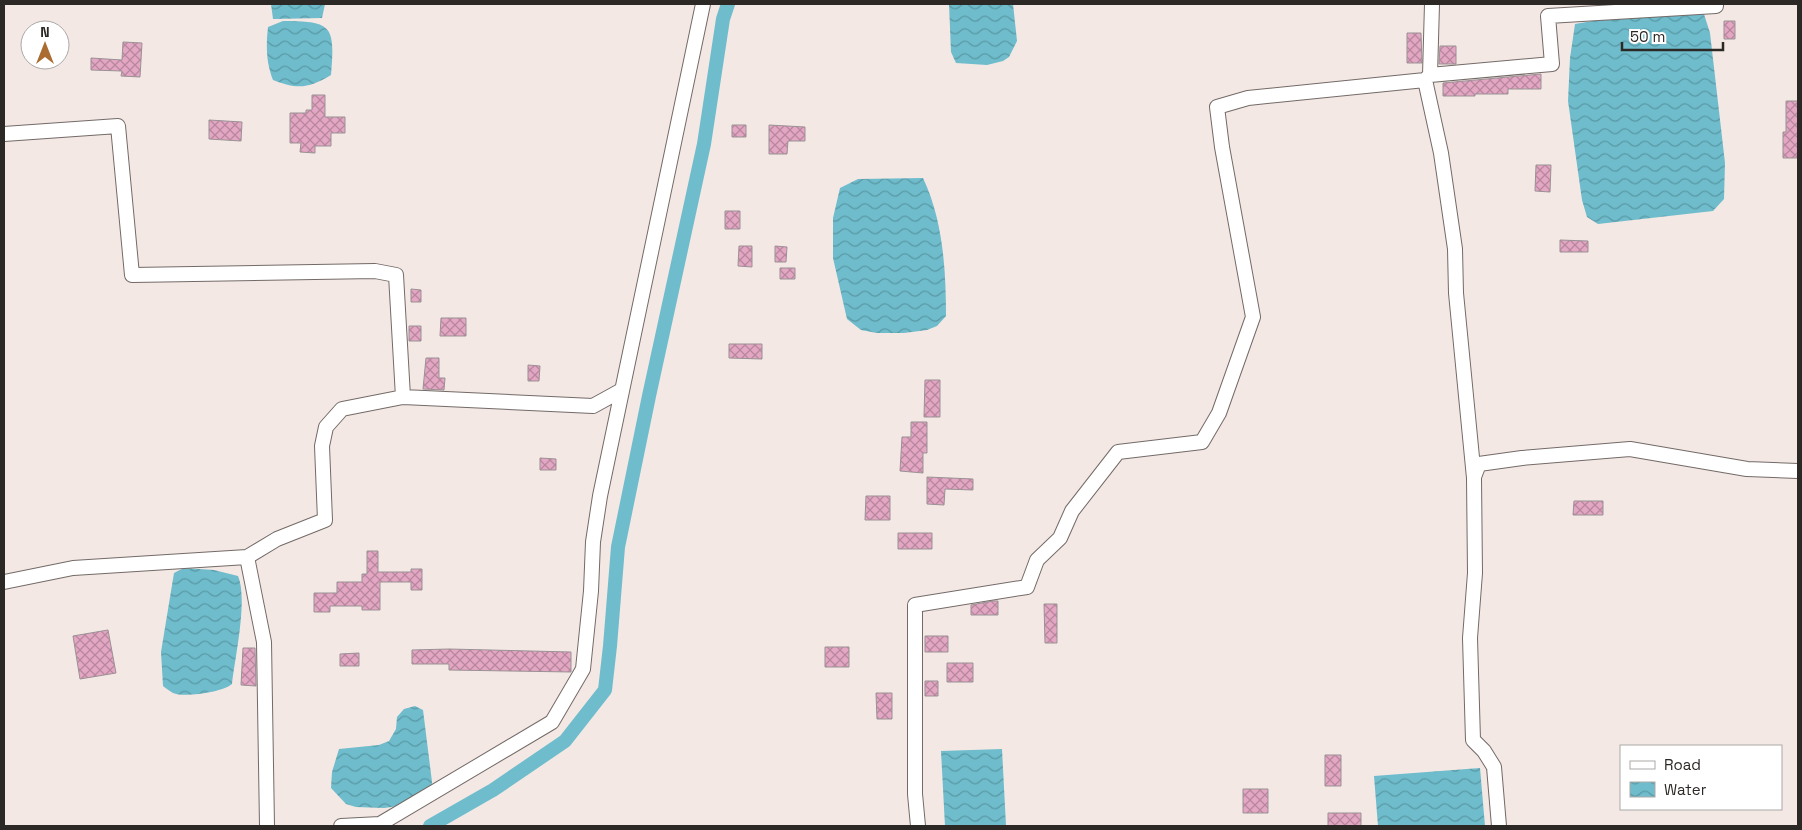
<svg xmlns="http://www.w3.org/2000/svg" width="1802" height="830" font-family="'Space Grotesk',sans-serif">
<defs>
<pattern id="water-waves" width="16" height="10" patternUnits="userSpaceOnUse" patternTransform="scale(1.25)"><rect width="16" height="10" fill="#6ebccc"/><path d="M0 5q4-4 8 0t8 0" fill="none" stroke="#5b99a5"/></pattern>
<pattern id="building-cross-hatch" width="8" height="8" patternUnits="userSpaceOnUse" patternTransform="scale(1.25)"><rect width="8" height="8" fill="#e3a6c3"/><path d="M0 0l8 8M0 8l8-8" fill="none" stroke="#b8879e"/></pattern>
</defs>
<rect width="100%" height="100%" fill="#f3e8e4"/>
<path fill="url(#water-waves)" d="M 271,4 L 325,4 L 322,18 L 273,19 Z
M 949,4 L 1013,4 L 1017,41 L 1009,57 L 1003,61 L 987,65 L 956,63 L 951,52 Z
M 1703,11 L 1710,33 L 1725,163 L 1724,199 L 1713,211 L 1598,224 L 1587,217 L 1582,200 L 1568,101 L 1570,58 L 1575,24 L 1604,19 Z
M 283,21 C 333,21 335,26 331,75 C 309,88 298,90 273,80 C 266,62 266,46 268,27 Z
M 923,178 C 943,220 946,270 946,316 L 937,326 L 927,330 L 904,333 L 877,333 L 861,330 L 847,319 L 833,258 L 833,218 L 840,188 L 858,179 Z
M 184,568 L 214,570 L 238,576 C 248,600 235,657 232,684 C 223,692 184,698 173,693 C 169,691 166,688 163,686 L 161,652 L 174,573 Z
M 415,706 L 423,710 L 432,782 L 431,788 L 406,805 L 384,808 L 356,807 L 346,804 L 331,788 L 332,772 L 339,749 L 379,745 L 389,741 L 396,729 L 397,717 L 404,709 Z
M 1002,749 L 1006,826 L 945,826 L 941,751 Z
M 1480,768 L 1485,826 L 1378,826 L 1374,776 Z"/>
<g fill="none" stroke-linecap="round" stroke-linejoin="round">
<path stroke="#6ebccc" stroke-width="14" d="M 430,826 L 493,790 L 565,741 L 605,690 L 610,646 L 618,547 L 649,396 L 704,144 L 723,19 L 728,4"/>
</g>
<path fill="url(#building-cross-hatch)" stroke="#9b9195" d="M 1724,21 L 1735,21 L 1735,39 L 1724,39 Z
M 1407,33 L 1421,33 L 1422,63 L 1407,63 Z
M 123,42 L 142,43 L 140,77 L 121,76 L 122,71 L 91,70 L 91,58 L 122,60 Z
M 1440,46 L 1456,46 L 1456,64 L 1439,64 Z
M 1541,74 L 1541,89 L 1508,89 L 1508,94 L 1475,94 L 1475,96 L 1443,96 L 1443,83 Z
M 312,95 L 325,95 L 325,117 L 345,117 L 345,133 L 331,133 L 331,146 L 315,146 L 315,153 L 300,152 L 301,143 L 290,143 L 290,113 L 306,113 L 306,110 L 312,110 Z
M 1786,101 L 1798,101 L 1798,158 L 1783,158 L 1783,132 L 1786,132 Z
M 209,120 L 242,122 L 241,141 L 209,139 Z
M 732,125 L 746,125 L 746,137 L 732,137 Z
M 769,125 L 805,127 L 805,141 L 788,141 L 787,154 L 769,154 Z
M 1536,165 L 1551,165 L 1550,192 L 1535,191 Z
M 725,211 L 740,211 L 740,229 L 725,229 Z
M 1560,240 L 1588,241 L 1588,252 L 1560,252 Z
M 739,246 L 752,246 L 752,267 L 738,266 Z
M 775,246 L 787,247 L 786,262 L 775,262 Z
M 780,268 L 795,268 L 795,279 L 780,279 Z
M 411,289 L 421,290 L 421,302 L 411,302 Z
M 441,318 L 466,318 L 466,336 L 440,336 Z
M 409,326 L 421,326 L 421,341 L 409,341 Z
M 729,344 L 762,344 L 762,359 L 729,358 Z
M 426,358 L 439,358 L 439,378 L 445,378 L 444,390 L 423,389 Z
M 528,365 L 540,366 L 539,381 L 528,381 Z
M 925,380 L 940,380 L 940,417 L 924,417 Z
M 911,422 L 927,422 L 927,453 L 923,453 L 923,473 L 900,471 L 902,437 L 911,437 Z
M 540,458 L 556,459 L 556,470 L 540,470 Z
M 927,477 L 973,479 L 973,490 L 945,489 L 944,505 L 927,504 Z
M 866,496 L 890,496 L 890,520 L 865,520 Z
M 1574,501 L 1603,501 L 1603,515 L 1573,515 Z
M 898,533 L 932,533 L 932,549 L 898,549 Z
M 367,551 L 378,551 L 378,572 L 411,572 L 411,569 L 422,569 L 422,590 L 411,590 L 411,582 L 380,582 L 380,610 L 362,610 L 362,606 L 330,606 L 330,612 L 314,612 L 314,593 L 337,593 L 337,582 L 362,582 L 362,574 L 367,574 Z
M 993,601 L 998,601 L 998,615 L 971,615 L 971,605 Z
M 1044,604 L 1057,604 L 1057,643 L 1045,643 Z
M 108,630 L 116,673 L 80,679 L 73,636 Z
M 925,636 L 948,636 L 948,652 L 925,652 Z
M 825,647 L 849,647 L 849,667 L 825,667 Z
M 243,648 L 255,648 L 256,686 L 241,685 Z
M 449,649 L 571,652 L 571,672 L 449,670 L 449,664 L 412,664 L 412,650 Z
M 359,653 L 359,666 L 340,666 L 340,654 Z
M 947,663 L 973,663 L 973,682 L 947,682 Z
M 925,681 L 938,681 L 938,696 L 925,696 Z
M 876,693 L 892,693 L 892,719 L 877,719 Z
M 1325,755 L 1341,755 L 1341,786 L 1325,786 Z
M 1243,789 L 1268,789 L 1268,813 L 1243,813 Z
M 1328,813 L 1361,813 L 1361,826 L 1328,826 Z"/>
<g fill="none" stroke-linecap="round" stroke-linejoin="round">
<g stroke="#736a67" stroke-width="16">
<path id="street" d="M 1430,75 L 1432,4
M 1425,80 L 1430,75 L 1552,64 L 1548,16 L 1716,6 L 1716,4
M 4,134 L 118,126 L 132,275 L 375,271 L 396,275 L 403,397
M 1474,477 L 1479,464 L 1522,458 L 1630,449 L 1747,469 L 1798,471
M 4,582 L 73,568 L 247,557
M 267,826 L 264,642 L 247,557 L 277,539 L 325,520 L 322,446 L 326,427 L 342,409 L 403,397 L 593,406 L 622,390
M 341,826 L 380,824 L 552,722 L 583,669 L 591,591 L 593,542 L 600,496 L 703,4
M 918,826 L 915,794 L 915,605 L 1027,587 L 1037,560 L 1060,538 L 1072,511 L 1118,452 L 1202,442 L 1219,413 L 1253,317 L 1222,147 L 1217,107 L 1248,98 L 1425,80 L 1441,153 L 1455,249 L 1456,293 L 1474,478 L 1475,573 L 1470,638 L 1473,740 L 1484,751 L 1494,767 L 1499,826"/>
</g>
<use href="#street" stroke="#fff" stroke-width="14"/>
</g>
<rect width="1802" height="830" fill="none" stroke="#2c2826" stroke-width="10"/>
<rect x="1620" y="745" width="162" height="65" fill="#ffffff" stroke="#aba9a8"/>
<rect x="1630" y="761" width="25" height="8" fill="#ffffff" stroke="#aba9a8"/>
<text x="1664" y="770" font-size="15" fill="#2c2826">Road</text>
<rect x="1630" y="782" width="25" height="15" fill="url(#water-waves)" stroke="#aba9a8"/>
<text x="1664" y="795" font-size="15" fill="#2c2826">Water</text>
<g transform="translate(45 45)"><circle r="24" fill="#ffffff" stroke="#aba9a8"/>
<path d="M0-4L9 19L0 12L-9 19Z" fill="#aa6c31"/>
<text y="-8" font-size="14" font-weight="bold" text-anchor="middle" fill="#2c2826">N</text>
</g>
<path d="M1622 42v8h101v-8" fill="none" stroke="#2c2826" stroke-width="2.5"/>
<text x="1630" y="42" font-size="15" fill="#2c2826" stroke="#ffffff" stroke-width="4" paint-order="stroke">50 m</text>
</svg>
